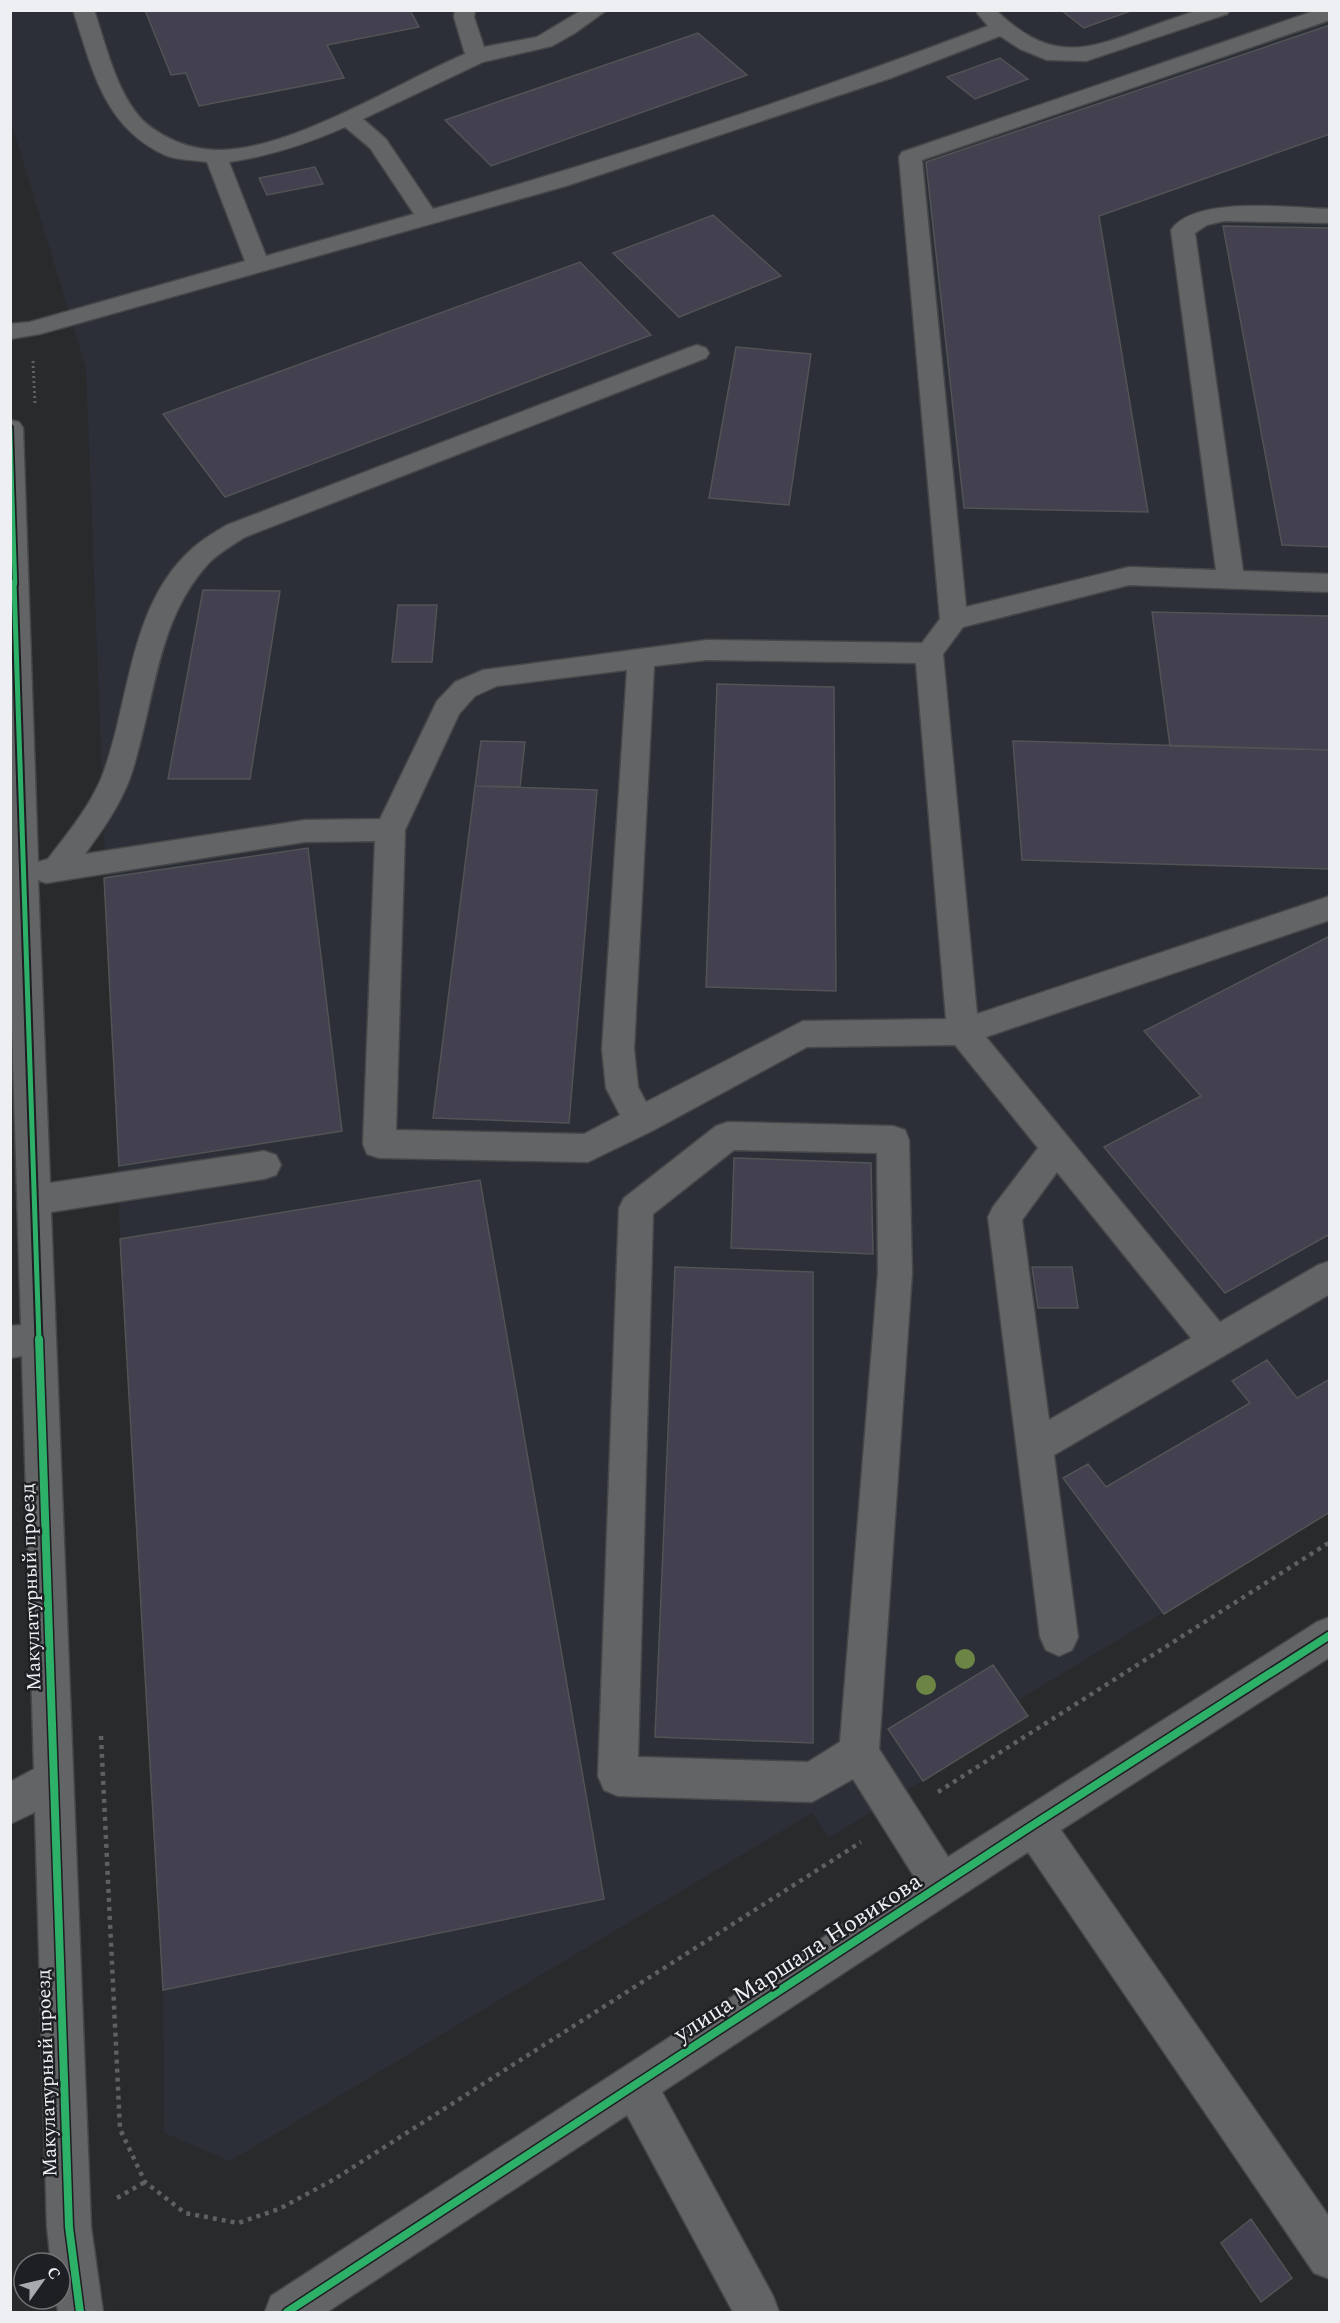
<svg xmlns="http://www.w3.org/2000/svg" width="1340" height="2323" font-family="Spectral,serif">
<rect width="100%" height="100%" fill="#282a2c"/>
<path fill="#2c2f38" d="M 10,11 L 1329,11 L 1329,1512 L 1022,1698 L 1018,1702 L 1028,1716 L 829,1838 L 812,1813 L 230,2161 L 164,2133 L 163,1990 L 120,1239 L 86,369 L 11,121 Z"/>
<path fill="#43404f" stroke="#525354" stroke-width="1.5" d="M 145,10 L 410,10 L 419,27 L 327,45 L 344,78 L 199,106 L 186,73 L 171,75 Z
M 1061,10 L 1133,10 L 1084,28 Z
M 1330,25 L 1330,134 L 1099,216 L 1148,512 L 964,508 L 926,162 Z
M 698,33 L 747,75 L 491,166 L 445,120 Z
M 1000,58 L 1028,79 L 975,99 L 947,77 Z
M 315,167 L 323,184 L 267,195 L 259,178 Z
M 713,215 L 781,276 L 679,317 L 613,253 Z
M 1223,226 L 1330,228 L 1330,547 L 1282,545 Z
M 580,262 L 651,335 L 225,497 L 163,414 Z
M 736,347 L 811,354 L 789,505 L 709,498 Z
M 203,590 L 280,591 L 250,779 L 168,779 Z
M 398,605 L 437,605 L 432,662 L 392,662 Z
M 1152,612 L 1330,616 L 1330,750 L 1170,746 Z
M 717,684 L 834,687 L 836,991 L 706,987 Z
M 481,741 L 525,742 L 520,787 L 475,786 Z
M 1013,741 L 1330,750 L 1330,869 L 1022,860 Z
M 475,786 L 597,790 L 569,1123 L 433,1118 Z
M 308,848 L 342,1131 L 119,1166 L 104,878 Z
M 1330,936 L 1330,1234 L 1225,1293 L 1104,1147 L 1201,1096 L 1144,1031 Z
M 734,1158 L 871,1163 L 873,1254 L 731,1248 Z
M 480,1180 L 604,1899 L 163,1990 L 120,1239 Z
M 675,1267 L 813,1272 L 813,1743 L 655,1737 Z
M 1032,1267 L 1072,1267 L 1078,1308 L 1038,1308 Z
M 1267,1360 L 1297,1398 L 1330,1379 L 1330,1512 L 1164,1614 L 1063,1478 L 1088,1464 L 1106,1487 L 1250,1403 L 1232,1381 Z
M 993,1665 L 1028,1716 L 923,1781 L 888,1729 Z
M 1251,2219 L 1292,2278 L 1261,2302 L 1221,2243 Z"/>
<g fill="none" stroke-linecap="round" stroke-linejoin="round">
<g stroke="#464748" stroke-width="3">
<path id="minor" d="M 73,10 L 94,10 C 106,45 115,87 138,115 C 145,124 153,129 163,135 C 179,144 195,149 215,150 C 286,153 397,83 465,54 L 454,17 L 455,10 L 475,10 L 474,17 L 484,47 L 537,37 L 582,10 L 607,10 L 575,33 L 552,46 L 483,62 L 363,119 L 386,139 L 433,209 C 621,156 806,95 988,26 L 977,13 L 978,10 L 996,10 C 1058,71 1096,45 1166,21 C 1176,18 1187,13 1197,11 C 1208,9 1220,10 1230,10 L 1227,14 L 1086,61 L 1047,60 L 1020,49 L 1000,36 L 891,78 L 566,186 L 40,334 L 10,339 L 10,324 L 30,322 L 245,261 L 207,162 C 194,160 177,160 165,155 C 103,126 93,70 73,10 ZM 345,127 L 370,148 L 414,214 L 266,256 L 229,162 C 270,156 307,144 345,127 Z
M 1317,10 L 1330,10 L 1330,20 L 922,160 L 966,607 L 1129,567 L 1216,570 L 1171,230 C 1195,195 1291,208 1330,209 L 1330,223 L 1224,221 L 1207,225 L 1195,233 L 1243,571 L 1330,574 L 1330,592 L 1129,585 L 963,627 L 943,654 L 977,1014 L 1330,896 L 1330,920 L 986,1037 L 1220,1322 L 1318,1265 L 1330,1261 L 1330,1294 L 1054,1455 L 1078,1637 L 1072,1650 L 1059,1656 L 1046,1650 L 1040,1637 L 988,1217 L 993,1207 L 1038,1148 L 955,1045 L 807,1047 L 652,1131 L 588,1162 L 379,1158 L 367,1154 L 363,1144 L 375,841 L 305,842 L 46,883 L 38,880 L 50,1183 L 264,1151 L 276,1155 L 281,1165 L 276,1175 L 264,1179 L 51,1212 L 91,2227 L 103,2312 L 58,2312 L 56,2299 L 60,2299 L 60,2263 L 51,2263 L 47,2227 L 35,1812 L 10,1824 L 10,1782 L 34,1769 L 22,1356 L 10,1358 L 10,1326 L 21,1325 L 10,960 L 10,420 L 19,422 L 23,428 L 38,862 L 48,859 C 67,834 88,809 101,779 C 131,704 127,606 193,548 C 203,539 215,532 227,525 L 688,348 L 697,345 L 706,348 L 709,353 L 706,358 L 245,537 C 233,545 218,553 208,564 C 155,622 155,704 131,775 C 121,804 103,829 85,854 L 305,820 L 380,819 L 437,701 L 455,682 L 483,670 L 707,640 L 922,643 L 940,619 L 899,157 L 902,152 ZM 707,660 L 916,663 L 946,1019 L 803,1021 L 646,1102 L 638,1087 L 634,1049 L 654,666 ZM 627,670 L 602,1049 L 606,1088 L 620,1115 L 584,1134 L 396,1130 L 405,830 L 459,714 L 475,696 L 497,686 ZM 1057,1172 L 1191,1338 L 1049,1420 L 1022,1220 Z
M 728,1122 L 893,1126 L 905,1130 L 909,1140 L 912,1273 L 879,1749 L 948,1857 L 1317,1622 L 1330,1617 L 1330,1657 L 1061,1830 L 1330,2218 L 1330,2279 L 1314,2273 L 1028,1852 L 662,2092 L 773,2296 L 779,2312 L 733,2312 L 627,2115 L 327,2312 L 265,2312 L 271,2296 L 915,1878 L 853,1779 L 812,1802 L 618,1796 L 604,1790 L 598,1776 L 619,1208 L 624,1198 L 716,1126 ZM 734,1150 L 877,1153 L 878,1273 L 840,1742 L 808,1762 L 638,1757 L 653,1214 Z"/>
</g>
<path stroke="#5f6062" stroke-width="3" stroke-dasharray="2 3" stroke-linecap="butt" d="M 33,361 L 35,404"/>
<path stroke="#5f6062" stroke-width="4.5" stroke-dasharray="4 5" stroke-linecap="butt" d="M 101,1736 L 120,2129 L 145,2182 L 185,2213 L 238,2223 L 279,2209 L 333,2180 L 861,1842
M 938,1792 L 1330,1542
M 117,2198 L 145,2182"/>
<use href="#minor" fill="#636466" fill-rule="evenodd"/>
<g stroke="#1e1f23" stroke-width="8">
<path id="cycleway-far2" d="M 10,428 L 15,584"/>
</g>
<g stroke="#1e1f23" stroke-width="9">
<path id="cycleway-far1" d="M 14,582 L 39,1341"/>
</g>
<g stroke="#1e1f23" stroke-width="11">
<path id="cycleway" d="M 39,1339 L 69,2227 L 80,2312
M 287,2312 L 1033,1825 L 1330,1635"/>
</g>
<use href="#cycleway-far2" stroke="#2db169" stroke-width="4.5"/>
<use href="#cycleway-far1" stroke="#2db169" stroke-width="5"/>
<use href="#cycleway" stroke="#2db169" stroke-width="8"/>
</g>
<g fill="#6d8544">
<circle cx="965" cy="1659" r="10"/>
<circle cx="926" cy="1685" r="10"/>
</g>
<g text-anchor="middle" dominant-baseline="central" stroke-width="5" stroke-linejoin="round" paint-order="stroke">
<g font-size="20" fill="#eeeff2" stroke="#1e1f23">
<text transform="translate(31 1587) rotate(-92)">Макулатурный проезд</text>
<text transform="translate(47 2073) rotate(-92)">Макулатурный проезд</text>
</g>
<g font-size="24" fill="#eeeff2" stroke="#1e1f23">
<text transform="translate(798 1958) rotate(-33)">улица Маршала Новикова</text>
</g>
</g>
<rect width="1340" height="2323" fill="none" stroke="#eeeff2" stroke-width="24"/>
<g transform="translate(42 2281) rotate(56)"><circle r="28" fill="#1e1f23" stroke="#717276" stroke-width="1.5"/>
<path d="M0-4.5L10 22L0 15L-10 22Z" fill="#a9aaad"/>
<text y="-9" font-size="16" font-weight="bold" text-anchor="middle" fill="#eeeff2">С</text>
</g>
</svg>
